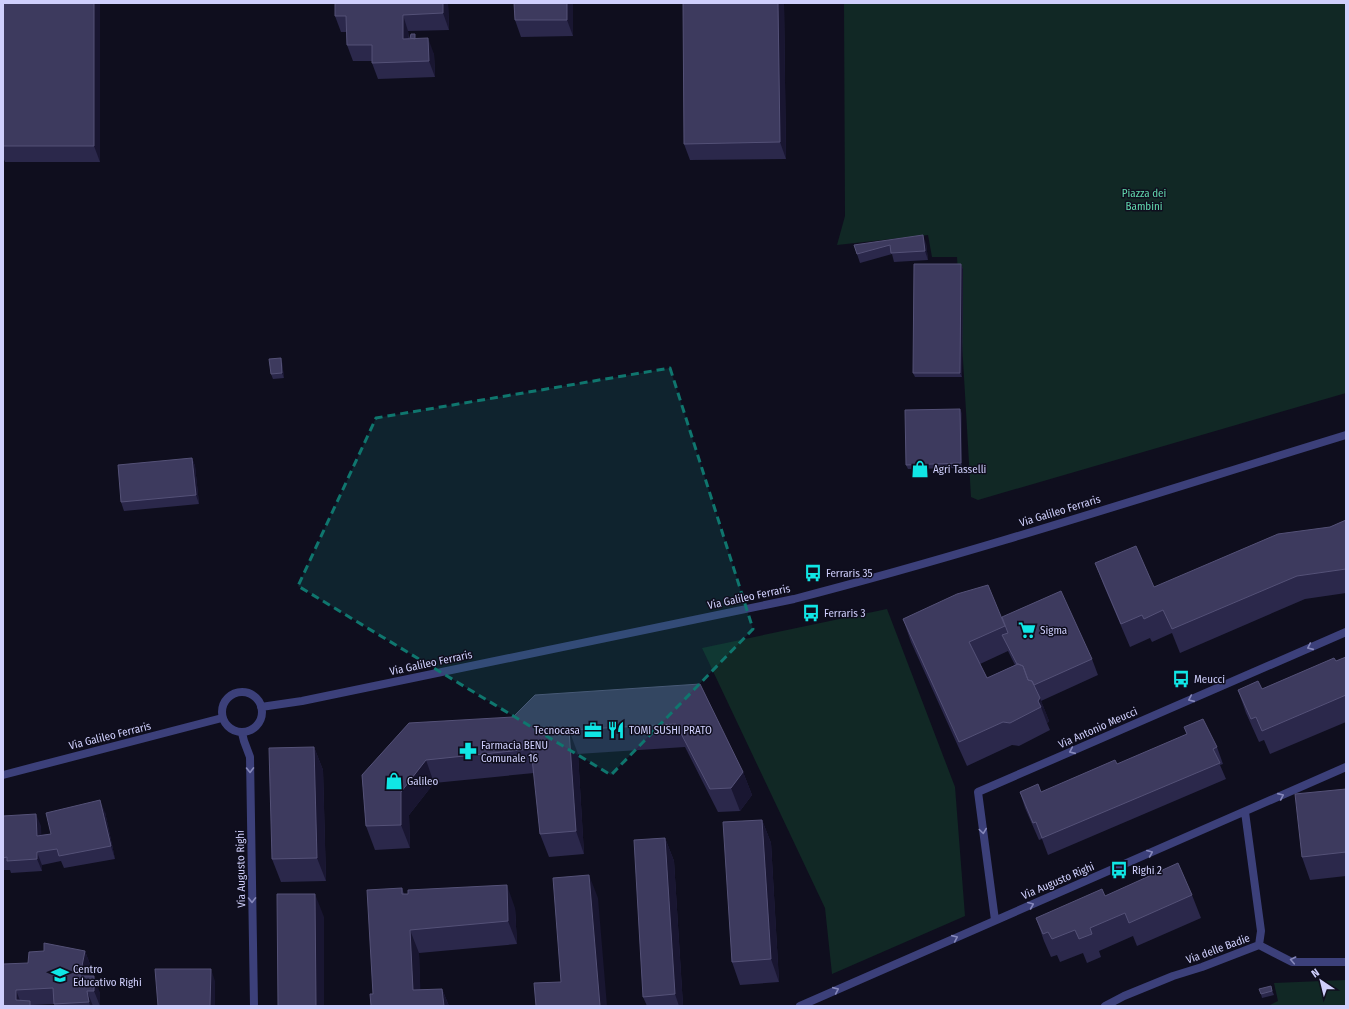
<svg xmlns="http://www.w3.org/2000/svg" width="1349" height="1009" font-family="'Fira Sans Condensed',sans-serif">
<rect width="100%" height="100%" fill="#0f0e1e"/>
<path fill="#112825" d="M 844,3 L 1346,3 L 1346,393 L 978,500 L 971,497 L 957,257 L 932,257 L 928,235 L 837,245 L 845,216 Z
M 887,609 L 955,787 L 965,916 L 832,974 L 825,908 L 702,648 Z
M 1346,980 L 1346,1006 L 1268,1006 L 1278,1001 L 1274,983 Z"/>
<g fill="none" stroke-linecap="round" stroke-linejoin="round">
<path stroke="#3c407a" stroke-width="8" d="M 242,733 L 244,741 L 250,757 L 254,1006
M 1245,812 L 1261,931 L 1259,945
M 995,920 L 978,792 L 1346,632
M 1259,945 L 1292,962 L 1346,962
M 800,1006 L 1346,767
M 1105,1006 L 1124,996 L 1173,976 L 1202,967 L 1259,945"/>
<path stroke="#3c407a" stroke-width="8" d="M222 712a20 20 0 1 1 40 0a20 20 0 1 1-40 0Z
M 261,707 L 302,701 L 794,599 C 980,551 1163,491 1346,435
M 3,775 L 222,718"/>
</g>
<path fill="#2b284b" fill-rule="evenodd" d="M 3,3 L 100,3 L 100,162 L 5,162 L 3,157 Z
M 335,3 L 448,3 L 449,30 L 408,31 L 409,39 L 411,39 L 410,38 L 417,39 L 434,54 L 435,77 L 378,79 L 372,63 L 372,61 L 353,61 L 347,45 L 346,32 L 341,32 L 335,16 Z
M 514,3 L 573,3 L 573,36 L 521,37 L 515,20 Z
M 784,3 L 786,159 L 690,160 L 684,144 Z
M 926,243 L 928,260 L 894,262 L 892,254 L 860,263 L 854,245 Z
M 961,264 L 963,269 L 962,377 L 915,377 L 913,373 Z
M 282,362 L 284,378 L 273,379 L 271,374 Z
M 962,413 L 962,468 L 908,469 L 906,465 Z
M 192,458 L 195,466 L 199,504 L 124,511 L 121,502 Z
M 1346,520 L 1346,593 L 1305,599 L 1180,653 L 1172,633 L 1152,642 L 1150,638 L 1130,647 L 1104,586 L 1095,563 L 1154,587 L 1330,527 Z
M 1002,617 L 1092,659 L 1098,675 L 1041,701 L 1049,721 L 1047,723 L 1050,730 L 1019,746 L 1012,745 L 967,766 L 911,642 L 903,619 ZM 1008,651 L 1015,665 L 987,678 L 980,664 Z
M 1346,657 L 1346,722 L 1270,754 L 1264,740 L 1259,742 L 1246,713 L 1238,690 L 1262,689 L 1336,661 Z
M 700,684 L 743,772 L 752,795 L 740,811 L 718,812 L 685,747 L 578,754 L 584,854 L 549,857 L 540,834 L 534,773 L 434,783 L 409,815 L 410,848 L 375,850 L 366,826 L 362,775 L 513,717 Z
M 314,747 L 323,770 L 326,881 L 281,882 L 272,859 Z
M 1217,747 L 1223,764 L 1220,765 L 1226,779 L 1048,855 L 1042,839 L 1039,840 L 1025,808 L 1020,792 L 1041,792 L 1117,764 Z
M 1346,789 L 1346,876 L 1310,880 L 1302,857 Z
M 105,812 L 115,859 L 64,868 L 61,861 L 42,865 L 42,871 L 11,873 L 10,870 L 3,870 L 3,822 L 41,826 L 41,835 L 51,834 Z
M 762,820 L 771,843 L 779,982 L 740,985 L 732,962 Z
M 665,838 L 674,861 L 683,1006 L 647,1006 L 643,997 Z
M 402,888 L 404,894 L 515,908 L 517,944 L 419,953 L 420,990 L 442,989 L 449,1006 L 371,1006 L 373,994 Z
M 1192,895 L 1201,918 L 1137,946 L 1133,936 L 1099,951 L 1101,957 L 1087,963 L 1083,953 L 1060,962 L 1057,955 L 1051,957 L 1044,941 L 1036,918 L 1105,896 Z
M 85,951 L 91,967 L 89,976 L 100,993 L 100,1006 L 55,1006 L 54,1004 L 32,1005 L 32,1006 L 3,1006 L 28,963 Z
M 1272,990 L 1274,995 L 1262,998 L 1261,994 Z"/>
<path fill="#191631" d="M 94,3 L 100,3 L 100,162 L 94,146 Z
M 443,3 L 448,3 L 449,30 L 443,13 Z
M 567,3 L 573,3 L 573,36 L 567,20 Z
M 778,3 L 784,3 L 786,159 L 780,142 Z
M 403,15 L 408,31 L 409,55 L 403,39 Z
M 428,38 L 434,54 L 435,77 L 429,61 Z
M 923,235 L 926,243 L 928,260 L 925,251 Z
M 961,264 L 963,269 L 962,377 L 960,373 Z
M 281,358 L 282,362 L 284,378 L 282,373 Z
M 960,409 L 962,413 L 962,468 L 961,463 Z
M 192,458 L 195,466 L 199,504 L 196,495 Z
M 1040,698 L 1049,721 L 1047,723 L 1041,707 L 1038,701 Z
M 569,730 L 578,754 L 584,854 L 576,831 Z
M 314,747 L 323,770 L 326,881 L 317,858 Z
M 426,760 L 434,783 L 409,815 L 410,848 L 401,825 L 401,792 Z
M 743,772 L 752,795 L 740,811 L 731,788 Z
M 100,800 L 105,812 L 115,859 L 111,846 Z
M 36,814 L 41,826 L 42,849 L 37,836 Z
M 762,820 L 771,843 L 779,982 L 771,959 Z
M 665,838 L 674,861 L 683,1006 L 679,1006 L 675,994 Z
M 37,852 L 42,865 L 42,871 L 37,859 Z
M 589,875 L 598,898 L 607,1006 L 600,1006 Z
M 507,885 L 515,908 L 517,944 L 508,921 Z
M 315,894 L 324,917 L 324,1006 L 316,1006 Z
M 410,930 L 419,953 L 421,1006 L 413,990 Z
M 85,951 L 91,967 L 86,992 L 80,976 Z
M 211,969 L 215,981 L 215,1006 L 210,1006 Z
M 94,976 L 100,993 L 100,1006 L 94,991 Z
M 442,989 L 449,1006 L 444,1006 Z
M 16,990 L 22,1006 L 16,1000 Z
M 87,991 L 93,1006 L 90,1006 L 89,1002 Z"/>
<path fill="#3d3a5e" stroke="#545177" d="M 3,3 L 94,3 L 94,146 L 3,146 Z
M 335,3 L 443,3 L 443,13 L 403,15 L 403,39 L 428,38 L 429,61 L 372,63 L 372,45 L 347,45 L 346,16 L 335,16 Z
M 514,3 L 567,3 L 567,20 L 515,20 Z
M 683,3 L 778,3 L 780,142 L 684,144 Z
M 411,34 L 415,34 L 415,39 L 410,38 Z
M 923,235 L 925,251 L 891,253 L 890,245 L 857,254 L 854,245 Z
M 914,264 L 961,264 L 960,373 L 913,373 Z
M 281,358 L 282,373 L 271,374 L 269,359 Z
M 960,409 L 961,463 L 906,465 L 905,410 Z
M 192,458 L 196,495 L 121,502 L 118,465 Z
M 1346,520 L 1346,569 L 1297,576 L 1172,629 L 1163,610 L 1144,619 L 1142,615 L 1121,624 L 1095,563 L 1136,546 L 1154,587 L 1278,534 L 1330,527 Z
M 988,585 L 1005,626 L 969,642 L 987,678 L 1018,664 L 1023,666 L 1028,680 L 1032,681 L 1040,698 L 1038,701 L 1041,707 L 1010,723 L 1003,722 L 959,742 L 903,619 L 957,594 Z
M 1061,591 L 1092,659 L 1034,685 L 1032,681 L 1028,680 L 1023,666 L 1018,664 L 1017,664 L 1002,635 L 1008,633 L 1002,617 Z
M 1346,657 L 1346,695 L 1262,731 L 1256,717 L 1251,719 L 1238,690 L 1258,681 L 1262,689 L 1334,658 L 1336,661 Z
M 700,684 L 743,772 L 731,788 L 710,789 L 676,724 L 569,730 L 576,831 L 540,834 L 531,749 L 426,760 L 401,792 L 401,825 L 366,826 L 362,775 L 409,723 L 513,717 L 535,695 Z
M 1203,719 L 1217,747 L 1213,749 L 1220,763 L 1042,838 L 1036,822 L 1033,823 L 1020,792 L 1038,784 L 1041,792 L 1115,760 L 1117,764 L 1187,734 L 1184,727 Z
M 314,747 L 317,858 L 272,859 L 269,748 Z
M 1346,789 L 1346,852 L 1302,857 L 1295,794 Z
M 100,800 L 111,846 L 59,856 L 57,849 L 37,852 L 37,859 L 7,861 L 7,857 L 3,858 L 3,816 L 36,814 L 37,836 L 51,834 L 46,813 Z
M 762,820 L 771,959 L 732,962 L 723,822 Z
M 665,838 L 675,994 L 643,997 L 634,840 Z
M 1178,863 L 1192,895 L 1129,923 L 1125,913 L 1090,928 L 1092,934 L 1079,939 L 1075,930 L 1052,939 L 1048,932 L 1043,934 L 1036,918 L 1102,889 L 1105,896 Z
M 589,875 L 600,1006 L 536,1006 L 534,983 L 561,982 L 553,878 Z
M 507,885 L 508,921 L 410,930 L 413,990 L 442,989 L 444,1006 L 371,1006 L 370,994 L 373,994 L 367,890 L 402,888 L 402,894 L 408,894 L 408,890 Z
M 277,894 L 315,894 L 316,1006 L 278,1006 Z
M 44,943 L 85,951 L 80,976 L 94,976 L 94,991 L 87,991 L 89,1002 L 54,1004 L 53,988 L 16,990 L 16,1000 L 30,1001 L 30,1006 L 3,1006 L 3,964 L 28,963 L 29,952 L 44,951 Z
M 155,969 L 211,969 L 210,1006 L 158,1006 Z
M 1271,986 L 1272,991 L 1261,994 L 1259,989 Z"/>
<defs><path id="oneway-chevron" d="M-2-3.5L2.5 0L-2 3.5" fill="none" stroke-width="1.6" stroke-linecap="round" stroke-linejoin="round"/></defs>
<g stroke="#8688bb">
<use href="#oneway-chevron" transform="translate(1310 647) rotate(156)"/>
<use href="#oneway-chevron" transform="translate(1191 699) rotate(156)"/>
<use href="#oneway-chevron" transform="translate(1072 751) rotate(156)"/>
<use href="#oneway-chevron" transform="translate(250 770) rotate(89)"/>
<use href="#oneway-chevron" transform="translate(1281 796) rotate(-24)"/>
<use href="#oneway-chevron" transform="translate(983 831) rotate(82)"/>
<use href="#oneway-chevron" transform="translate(1150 853) rotate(-23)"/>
<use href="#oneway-chevron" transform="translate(252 900) rotate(89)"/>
<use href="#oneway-chevron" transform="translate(1031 905) rotate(-23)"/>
<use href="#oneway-chevron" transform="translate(955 938) rotate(-24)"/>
<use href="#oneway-chevron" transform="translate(1293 960) rotate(-168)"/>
<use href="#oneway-chevron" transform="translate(836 990) rotate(-24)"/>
</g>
<path fill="#0f766e" fill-opacity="0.2" stroke="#0f766e" stroke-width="3" stroke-dasharray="8 5" stroke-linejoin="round" d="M 670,368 L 753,629 L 611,775 L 298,586 L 376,418 Z"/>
<defs>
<g id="shop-bare" transform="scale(1.38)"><path d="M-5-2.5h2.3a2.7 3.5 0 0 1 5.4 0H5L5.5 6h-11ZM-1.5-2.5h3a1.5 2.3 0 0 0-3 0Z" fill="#10e6e5" stroke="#0f0e1e" stroke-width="2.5" paint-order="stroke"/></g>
<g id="bus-bare" transform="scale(1.38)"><path d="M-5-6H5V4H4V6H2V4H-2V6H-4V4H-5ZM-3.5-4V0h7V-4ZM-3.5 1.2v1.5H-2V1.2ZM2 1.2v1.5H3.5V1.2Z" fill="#10e6e5" stroke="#0f0e1e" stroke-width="2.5" paint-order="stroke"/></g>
<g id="supermarket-bare" transform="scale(1.38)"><path d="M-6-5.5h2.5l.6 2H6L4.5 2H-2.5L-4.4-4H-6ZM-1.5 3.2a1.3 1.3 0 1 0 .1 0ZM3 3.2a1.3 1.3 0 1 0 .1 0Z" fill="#10e6e5" stroke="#0f0e1e" stroke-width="2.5" paint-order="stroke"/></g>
<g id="office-bare" transform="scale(1.38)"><path d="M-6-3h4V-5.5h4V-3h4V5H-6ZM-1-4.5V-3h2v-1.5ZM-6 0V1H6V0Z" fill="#10e6e5" stroke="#0f0e1e" stroke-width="2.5" paint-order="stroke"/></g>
<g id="restaurant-bare" transform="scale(1.38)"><path d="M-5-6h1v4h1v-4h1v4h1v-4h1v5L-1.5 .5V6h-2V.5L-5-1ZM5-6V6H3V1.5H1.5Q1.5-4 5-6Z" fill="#10e6e5" stroke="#0f0e1e" stroke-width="2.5" paint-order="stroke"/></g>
<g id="pharmacy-bare" transform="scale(1.38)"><path d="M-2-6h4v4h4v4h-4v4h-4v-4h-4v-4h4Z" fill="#10e6e5" stroke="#0f0e1e" stroke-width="2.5" paint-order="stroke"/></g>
<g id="school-bare" transform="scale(1.38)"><path d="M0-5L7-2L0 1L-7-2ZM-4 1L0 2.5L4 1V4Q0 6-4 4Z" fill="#10e6e5" stroke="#0f0e1e" stroke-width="2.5" paint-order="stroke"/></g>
</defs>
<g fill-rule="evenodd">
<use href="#shop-bare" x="920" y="469"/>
<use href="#bus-bare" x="813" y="573"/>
<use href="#bus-bare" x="811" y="613"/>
<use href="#supermarket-bare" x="1027" y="630"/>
<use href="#bus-bare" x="1181" y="679"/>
<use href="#office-bare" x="593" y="730"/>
<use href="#restaurant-bare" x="616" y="730"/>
<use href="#pharmacy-bare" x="468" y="751"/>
<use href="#shop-bare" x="394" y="781"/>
<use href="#bus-bare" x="1119" y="870"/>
<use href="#school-bare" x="60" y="975"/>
</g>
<g text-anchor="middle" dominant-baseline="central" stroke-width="3" stroke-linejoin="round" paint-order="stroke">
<g font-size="11" fill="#61d6ac" stroke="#0f0e1e">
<text x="1144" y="193">Piazza dei<tspan x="1144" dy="13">Bambini</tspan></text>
</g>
<g font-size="11" fill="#cfcffc" stroke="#0f0e1e" text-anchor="start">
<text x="933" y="469">Agri Tasselli</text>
<text x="826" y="573">Ferraris 35</text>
<text x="824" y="613">Ferraris 3</text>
<text x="1040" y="630">Sigma</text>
<text x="1194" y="679">Meucci</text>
<text x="580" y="730" text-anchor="end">Tecnocasa</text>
<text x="629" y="730">TOMI SUSHI PRATO</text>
<text x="481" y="745">Farmacia BENU<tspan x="481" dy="13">Comunale 16</tspan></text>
<text x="407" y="781">Galileo</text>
<text x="1132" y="870">Righi 2</text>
<text x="73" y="969">Centro<tspan x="73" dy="13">Educativo Righi</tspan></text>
</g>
<g font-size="11" fill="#cfcffc" stroke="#0f0e1e">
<text transform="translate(1060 511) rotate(-17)">Via Galileo Ferraris</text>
<text transform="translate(749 597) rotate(-12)">Via Galileo Ferraris</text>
<text transform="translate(431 663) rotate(-12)">Via Galileo Ferraris</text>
<text transform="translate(1098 728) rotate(-24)">Via Antonio Meucci</text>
<text transform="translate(110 736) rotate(-14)">Via Galileo Ferraris</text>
<text transform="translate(241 869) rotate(-91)">Via Augusto Righi</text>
<text transform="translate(1058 881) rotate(-23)">Via Augusto Righi</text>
<text transform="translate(1218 949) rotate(-20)">Via delle Badie</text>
</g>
</g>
<rect width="1349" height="1009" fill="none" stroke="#cfcffc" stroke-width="8"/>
<g transform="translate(1321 981) rotate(325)" stroke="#0f0e1e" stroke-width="3" paint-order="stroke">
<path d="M0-3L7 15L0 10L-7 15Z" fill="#cfcffc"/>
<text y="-6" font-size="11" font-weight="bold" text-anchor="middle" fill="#cfcffc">N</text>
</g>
</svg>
